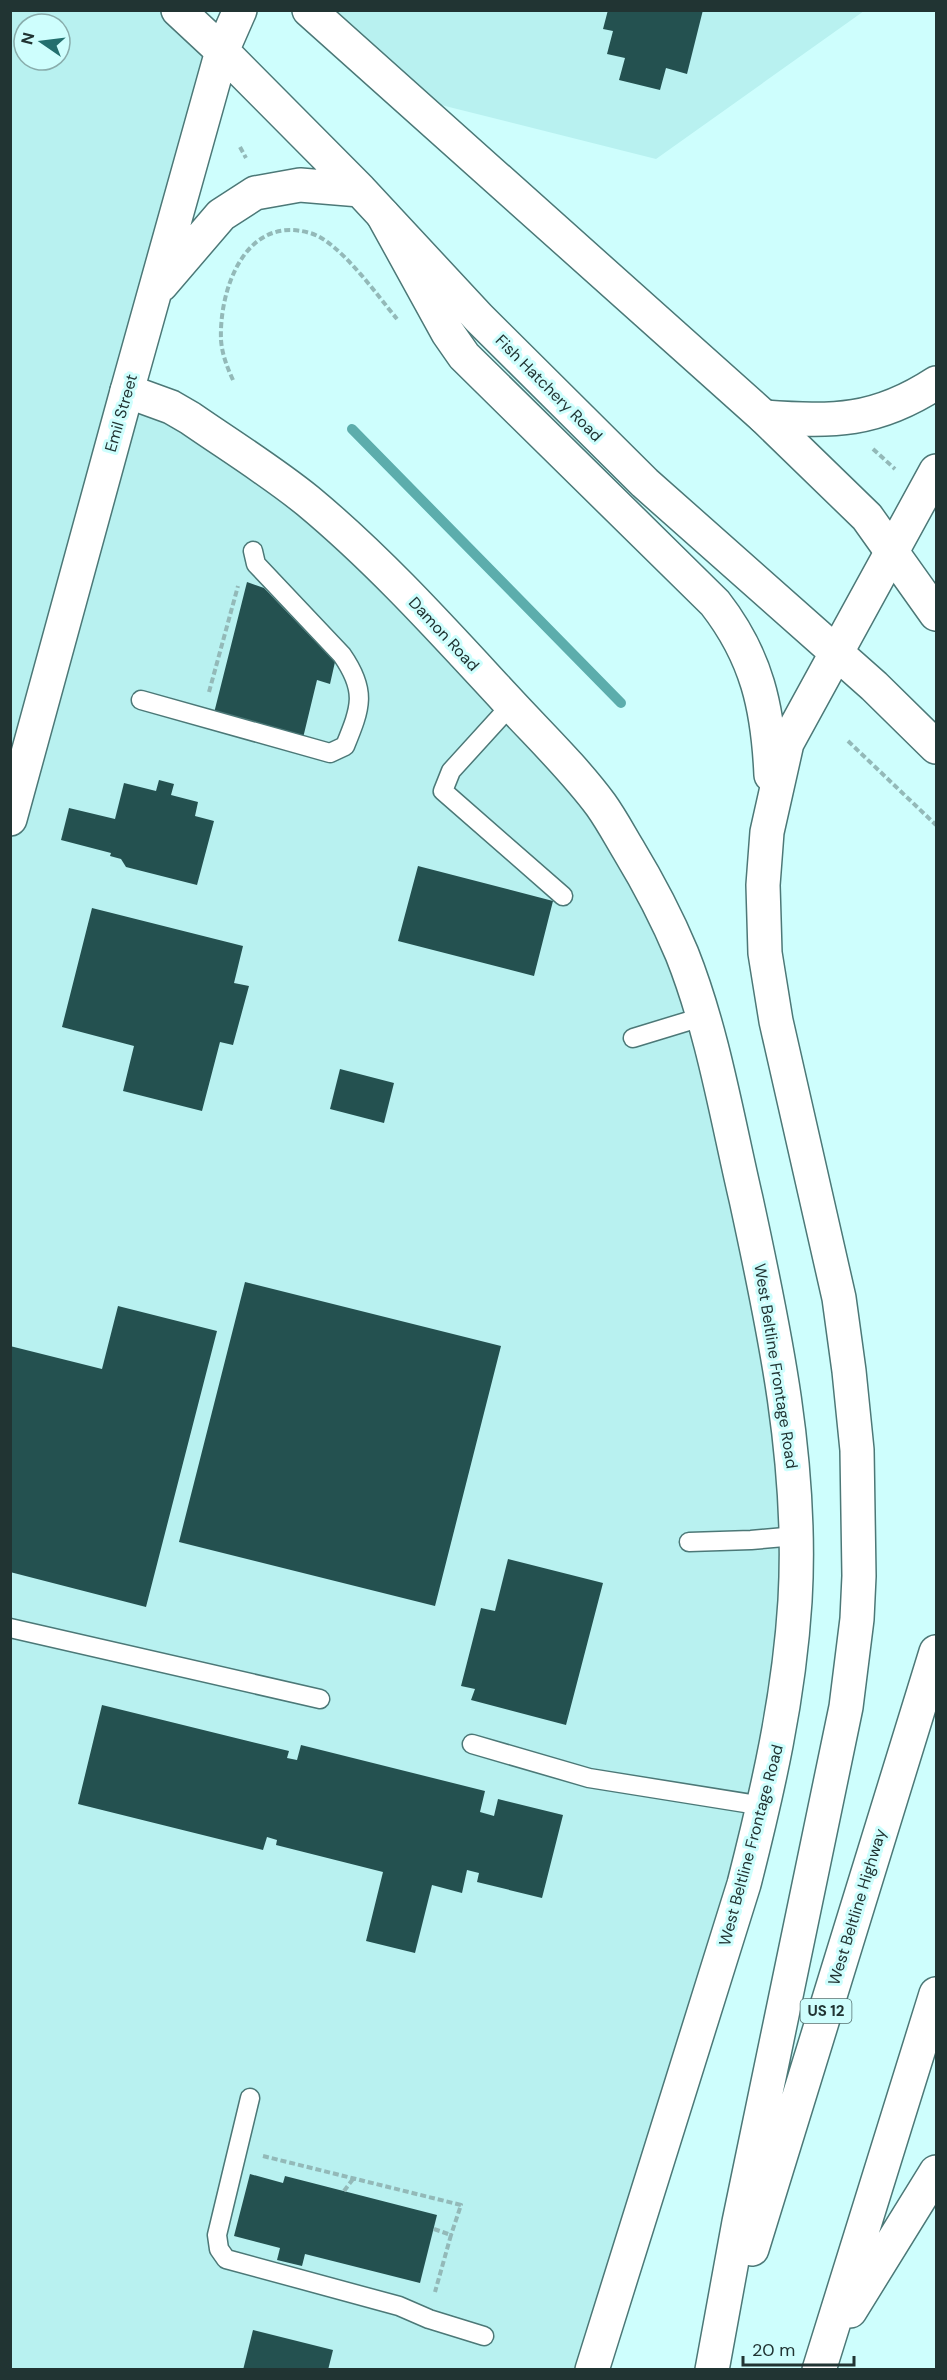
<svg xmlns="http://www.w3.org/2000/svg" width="947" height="2380" font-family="'DM Sans',sans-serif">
<rect width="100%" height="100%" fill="#cefefd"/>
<path fill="#b8f1f0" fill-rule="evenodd" d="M 11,11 L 178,11 L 222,51 L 127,391 L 305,499 L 557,755 L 663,914 L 764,1280 L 791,1657 L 592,2369 L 11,2370 ZM 24,24 L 60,24 L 60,60 L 24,60 Z
M 309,11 L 864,11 L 656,159 L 405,96 Z"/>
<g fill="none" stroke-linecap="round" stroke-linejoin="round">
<path stroke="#5cadac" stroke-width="10" d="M 352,429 L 621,703"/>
</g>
<path fill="#245150" d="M 608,10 L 703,10 L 687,74 L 666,68 L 660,90 L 619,80 L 625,58 L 607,54 L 613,31 L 603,29 Z
M 247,582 L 264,588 L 335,662 L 330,684 L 317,680 L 303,738 L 214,713 Z
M 159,780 L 174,784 L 171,795 L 198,802 L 195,816 L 214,821 L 197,885 L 126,867 L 121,859 L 110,856 L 111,853 L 61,840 L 69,808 L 115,819 L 124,783 L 156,791 Z
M 418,866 L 553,901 L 534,976 L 398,941 Z
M 92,908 L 243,946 L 234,983 L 249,986 L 233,1045 L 220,1042 L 202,1111 L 123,1091 L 134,1046 L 62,1027 Z
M 340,1069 L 394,1083 L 384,1123 L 330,1109 Z
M 245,1282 L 501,1346 L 435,1606 L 179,1542 Z
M 118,1306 L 217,1331 L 146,1607 L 10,1572 L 10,1346 L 102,1369 Z
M 508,1559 L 603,1583 L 566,1725 L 471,1700 L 475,1689 L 461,1686 L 481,1608 L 495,1611 Z
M 102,1705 L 289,1751 L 287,1758 L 297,1760 L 301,1745 L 485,1791 L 480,1812 L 494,1816 L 498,1799 L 563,1815 L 542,1898 L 477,1882 L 479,1873 L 467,1870 L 462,1893 L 432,1885 L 415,1953 L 366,1941 L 383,1872 L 276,1845 L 277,1840 L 267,1837 L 263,1850 L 78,1804 Z
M 250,2174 L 283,2183 L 285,2176 L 437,2215 L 420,2283 L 305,2254 L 302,2266 L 277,2260 L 280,2248 L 234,2236 Z
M 253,2330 L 333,2350 L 328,2370 L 243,2370 Z"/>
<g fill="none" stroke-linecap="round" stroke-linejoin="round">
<g stroke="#4c7877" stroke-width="21">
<path id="lane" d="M 141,700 L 330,753 L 345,746 C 361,707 367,691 342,655 L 256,564 L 253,551
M 511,705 L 451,771 L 443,791 L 563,896
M 633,1038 L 702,1017
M 689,1542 L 751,1540 L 796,1536
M 10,1628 L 320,1699
M 472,1744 L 589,1778 L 764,1806
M 250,2098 L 217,2235 L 219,2249 L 226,2259 L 399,2306 L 429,2319 L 484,2336"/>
</g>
<g stroke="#4c7877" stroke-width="36">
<path id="street" d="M 10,819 L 127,391"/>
</g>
<g stroke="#4c7877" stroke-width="36">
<path id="secondary" d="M 178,10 L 222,51 L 360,190 L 479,318 L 645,483 L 874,686 L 936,747
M 240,10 L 222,51 L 127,391 L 171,407 L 190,418 C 229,445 271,471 308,501 C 379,560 442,630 505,698 C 537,733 573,767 601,805 C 611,819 619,834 628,849 C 648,882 667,918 682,954 C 713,1032 727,1118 746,1199 C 775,1332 803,1465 795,1601 C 789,1698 768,1790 744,1884 L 592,2370
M 309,10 L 764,417 L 867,517 L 936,614
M 161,285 L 221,215 L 255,193 L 300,185 L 360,190"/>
</g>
<g stroke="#4c7877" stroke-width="36">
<path id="highway" d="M 383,215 L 448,333 L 464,356 L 715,603 C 757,657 768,708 771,775
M 764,417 C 834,422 876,422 936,383
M 752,2249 L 936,1652
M 850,2311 L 936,2172
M 712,2370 L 739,2222 L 846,1707 L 857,1619 L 859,1576 L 857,1450 L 849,1371 L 839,1298 L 776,1021 L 765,953 L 763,885 L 767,832 L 787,743 L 936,471
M 819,2370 L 936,1994"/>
</g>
<path stroke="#93b9b8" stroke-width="4" stroke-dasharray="6 3" stroke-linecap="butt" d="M 240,147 L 246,158
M 233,380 C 227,367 222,354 221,340 C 219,290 245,214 310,233 C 339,241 377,295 397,319
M 873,449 L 895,469
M 209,692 L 238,586
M 848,741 L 936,825
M 263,2156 L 461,2205 L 451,2235
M 344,2191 L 353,2179
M 434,2229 L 451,2235 L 435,2292"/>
<use href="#lane" stroke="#fff" stroke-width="18"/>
<use href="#street" stroke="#fff" stroke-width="33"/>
<use href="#secondary" stroke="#fff" stroke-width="33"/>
<use href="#highway" stroke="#fff" stroke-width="33"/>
</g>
<g text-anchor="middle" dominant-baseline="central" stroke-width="6" stroke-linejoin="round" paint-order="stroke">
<rect fill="#cefefd" stroke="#557170" stroke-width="1.5" x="800.5" y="1999" width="51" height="24" rx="4.5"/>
<g font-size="15" font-weight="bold" fill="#213433">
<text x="826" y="2011">US 12</text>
</g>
<g font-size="16" fill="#213433" stroke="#cefefd">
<text transform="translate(549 388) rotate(45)">Fish Hatchery Road</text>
<text transform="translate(121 413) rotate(-74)">Emil Street</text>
<text transform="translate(444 634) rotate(47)">Damon Road</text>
<text transform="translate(776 1366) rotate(81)">West Beltline Frontage Road</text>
<text transform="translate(751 1845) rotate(-75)">West Beltline Frontage Road</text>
<text transform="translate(857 1907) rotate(-73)">West Beltline Highway</text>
</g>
</g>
<rect width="947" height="2380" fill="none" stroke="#213433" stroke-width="24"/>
<g transform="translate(42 42) rotate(284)"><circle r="28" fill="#cefefd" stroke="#89adac" stroke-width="1.5"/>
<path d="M0-4.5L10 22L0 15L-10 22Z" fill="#236f6e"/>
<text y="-9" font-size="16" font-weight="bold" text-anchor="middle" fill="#213433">N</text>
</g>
<path d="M743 2356v9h111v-9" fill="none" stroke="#213433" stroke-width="3"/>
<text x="752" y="2356" font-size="18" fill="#213433" stroke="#cefefd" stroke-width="4.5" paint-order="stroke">20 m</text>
</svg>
